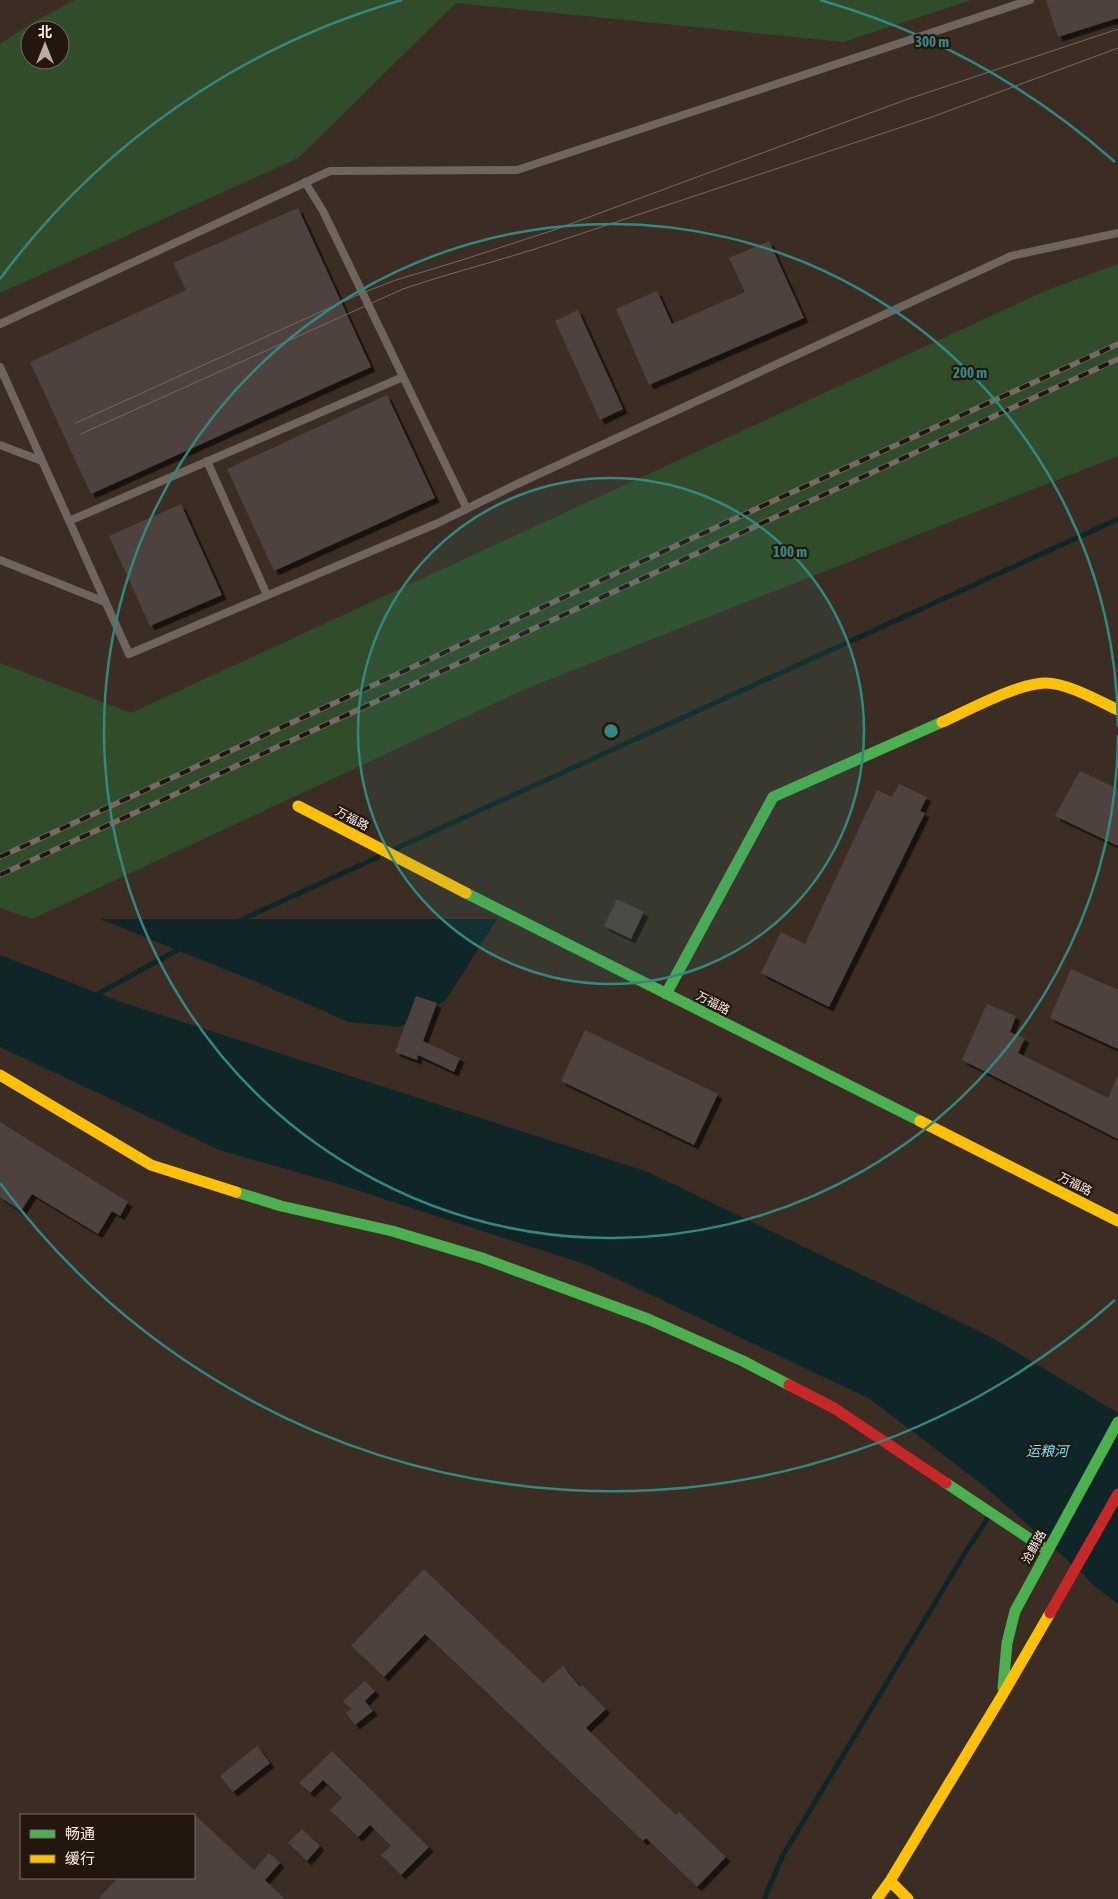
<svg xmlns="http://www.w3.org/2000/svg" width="1118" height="1899" font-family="'Asap Condensed','Noto Sans SC',sans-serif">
<defs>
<filter id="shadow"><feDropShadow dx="4.5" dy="4.5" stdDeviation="0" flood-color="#0009"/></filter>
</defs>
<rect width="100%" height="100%" fill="#3b2d24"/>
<path fill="#314c2a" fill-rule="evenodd" d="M 75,0 L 971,0 L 843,42 L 456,3 L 298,158 L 0,293 L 0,44 L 30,24 ZM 30,30 L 60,30 L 60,60 L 30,60 Z
M 1118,264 L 1118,456 L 525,689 L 32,919 L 0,908 L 0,663 L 131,713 L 1045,291 Z"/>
<path fill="#0f2528" d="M 100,919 L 497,919 L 446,1000 L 400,1027 L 349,1022 L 254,981 Z
M 0,955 L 121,1002 L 648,1172 L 989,1336 L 1118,1413 L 1118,1604 L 1094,1586 L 1083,1574 L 984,1486 L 870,1399 L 590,1266 L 332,1182 L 219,1150 L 0,1047 Z"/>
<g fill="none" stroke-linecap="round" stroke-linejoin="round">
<path stroke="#0f2528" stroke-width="5" d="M 395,849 L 1118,519
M 239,921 L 378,857
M 94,996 L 181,948
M 764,1899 L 783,1855 L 968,1548 L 988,1518"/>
</g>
<path fill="#4e423d" filter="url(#shadow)" d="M 1046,0 L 1118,0 L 1118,18 L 1058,37 Z
M 298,208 L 371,367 L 91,494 L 30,362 L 186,290 L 173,263 Z
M 769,241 L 804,318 L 649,385 L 616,309 L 657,291 L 672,324 L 745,292 L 729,258 Z
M 578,310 L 623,409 L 600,420 L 555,321 Z
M 387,395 L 435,498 L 274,571 L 227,469 Z
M 181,504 L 222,595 L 150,626 L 109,536 Z
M 1080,771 L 1118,789 L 1118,846 L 1055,816 Z
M 899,784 L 927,797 L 920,811 L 925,813 L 829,1007 L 761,973 L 781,932 L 805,944 L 877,790 L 892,797 Z
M 617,899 L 644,912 L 631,939 L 604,926 Z
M 1071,969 L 1118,990 L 1118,1049 L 1050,1018 Z
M 416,996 L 437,1003 L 423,1041 L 460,1058 L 454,1072 L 418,1055 L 417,1060 L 395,1052 Z
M 987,1004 L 1016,1016 L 1010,1032 L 1025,1038 L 1018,1053 L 1108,1098 L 1118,1075 L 1118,1139 L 962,1060 Z
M 585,1030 L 718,1094 L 694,1145 L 561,1081 Z
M 0,1122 L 128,1202 L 120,1216 L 112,1211 L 98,1234 L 32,1194 L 21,1211 L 0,1197 Z
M 424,1569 L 543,1683 L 563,1666 L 580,1687 L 582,1685 L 606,1709 L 586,1728 L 676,1815 L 679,1812 L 726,1857 L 697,1887 L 646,1838 L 643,1841 L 425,1634 L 384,1677 L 351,1646 Z
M 365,1681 L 375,1691 L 365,1701 L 373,1711 L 355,1725 L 346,1713 L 351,1709 L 343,1701 Z
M 257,1746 L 270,1763 L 233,1792 L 220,1776 Z
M 332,1751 L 429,1847 L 401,1875 L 381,1855 L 391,1846 L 370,1825 L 358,1837 L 330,1810 L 342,1798 L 323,1780 L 310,1793 L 299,1783 Z
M 194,1814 L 254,1870 L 269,1853 L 280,1863 L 265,1880 L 285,1899 L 98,1899 L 118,1878 L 194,1878 Z
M 302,1829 L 320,1846 L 307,1861 L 288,1843 Z"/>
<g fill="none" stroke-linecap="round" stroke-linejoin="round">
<path stroke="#6f645e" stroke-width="8" d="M 305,182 L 323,211 L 467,509
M 0,324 L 330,171 L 517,170 L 1030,0
M 0,367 L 129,654 L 438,523 L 515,485 L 1011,256 L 1118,233
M 0,445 L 42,461
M 207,461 L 267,595
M 69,521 L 403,377
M 0,560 L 105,602"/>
<path stroke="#4caf50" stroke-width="11" d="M 466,893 L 920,1121
M 666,994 L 773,797 L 942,722
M 236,1192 L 281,1206 L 392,1231 L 482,1258 L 648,1319 L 743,1361 L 789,1385
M 946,1483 L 1048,1551
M 1003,1688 L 1007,1643 L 1015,1611 L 1118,1422"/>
<path stroke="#ffc107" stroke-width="11" d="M 942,722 C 969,710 1018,683 1046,683 C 1067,683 1099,701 1118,710
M 298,806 L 466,893
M 0,1075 L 151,1165 L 236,1192
M 920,1121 L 1118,1221
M 890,1881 L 908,1899
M 877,1899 L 890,1881 L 1003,1694 L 1050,1613"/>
<path stroke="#c62828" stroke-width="11" d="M 789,1385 L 834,1408 L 946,1483
M 1050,1613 L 1118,1494"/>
<path stroke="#766a64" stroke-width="1" d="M 76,423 L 362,293 L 396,280 L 462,260 L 554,230 L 908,99 L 1118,29
M 81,434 L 403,289 C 446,274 491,263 535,249 L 932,117 L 1118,48"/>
<g stroke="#766a64" stroke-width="5.5">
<path id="rail" d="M 0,857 L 784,496 L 1118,344
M 0,875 L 1118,359"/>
</g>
<use href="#rail" stroke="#22160f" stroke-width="4" stroke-dasharray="11" stroke-linecap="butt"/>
</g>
<circle cx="611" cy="731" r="253" fill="#338880" fill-opacity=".12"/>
<g fill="none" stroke="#338880" stroke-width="2.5">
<circle cx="611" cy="731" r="253"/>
<path d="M1118 735A507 507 0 1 1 1118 727"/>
<path d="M1115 1300A760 760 0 0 1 0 1183M0 279A760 760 0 0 1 402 0M820 0A760 760 0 0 1 1115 162"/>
</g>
<g text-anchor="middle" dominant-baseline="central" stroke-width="4.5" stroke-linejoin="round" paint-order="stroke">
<g font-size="12" fill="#fff1e9" stroke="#22160f">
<text transform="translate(352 819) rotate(28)">万福路</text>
<text transform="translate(713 1003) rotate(27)">万福路</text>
<text transform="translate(1075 1184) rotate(27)">万福路</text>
<text transform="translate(1034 1547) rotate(-61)">沧麒路</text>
</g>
<g font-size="14" font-style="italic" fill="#6fe2f6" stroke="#22160f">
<text x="1047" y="1451">运粮河</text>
</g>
</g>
<circle cx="611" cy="731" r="8" fill="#338880" stroke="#22160f" stroke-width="2.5"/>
<g font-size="15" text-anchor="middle" font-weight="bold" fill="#338880" stroke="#22160f" stroke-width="4.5" stroke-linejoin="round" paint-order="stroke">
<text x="932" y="47">300 m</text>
<text x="970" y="378">200 m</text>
<text x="790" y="557">100 m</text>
</g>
<rect x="20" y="1814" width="175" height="65" fill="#22160f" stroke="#7a6e66"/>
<rect x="30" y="1830" width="25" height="8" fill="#4caf50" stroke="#7a6e66"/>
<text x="65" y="1839" font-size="15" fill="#fff1e9">畅通</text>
<rect x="30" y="1855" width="25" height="8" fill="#ffc107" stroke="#7a6e66"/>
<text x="65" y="1864" font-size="15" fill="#fff1e9">缓行</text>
<g transform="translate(45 45)"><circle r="24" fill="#22160f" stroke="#7a6e66"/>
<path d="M0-4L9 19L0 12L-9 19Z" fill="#baaca4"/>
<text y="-8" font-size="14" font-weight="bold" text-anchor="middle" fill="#fff1e9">北</text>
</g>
</svg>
